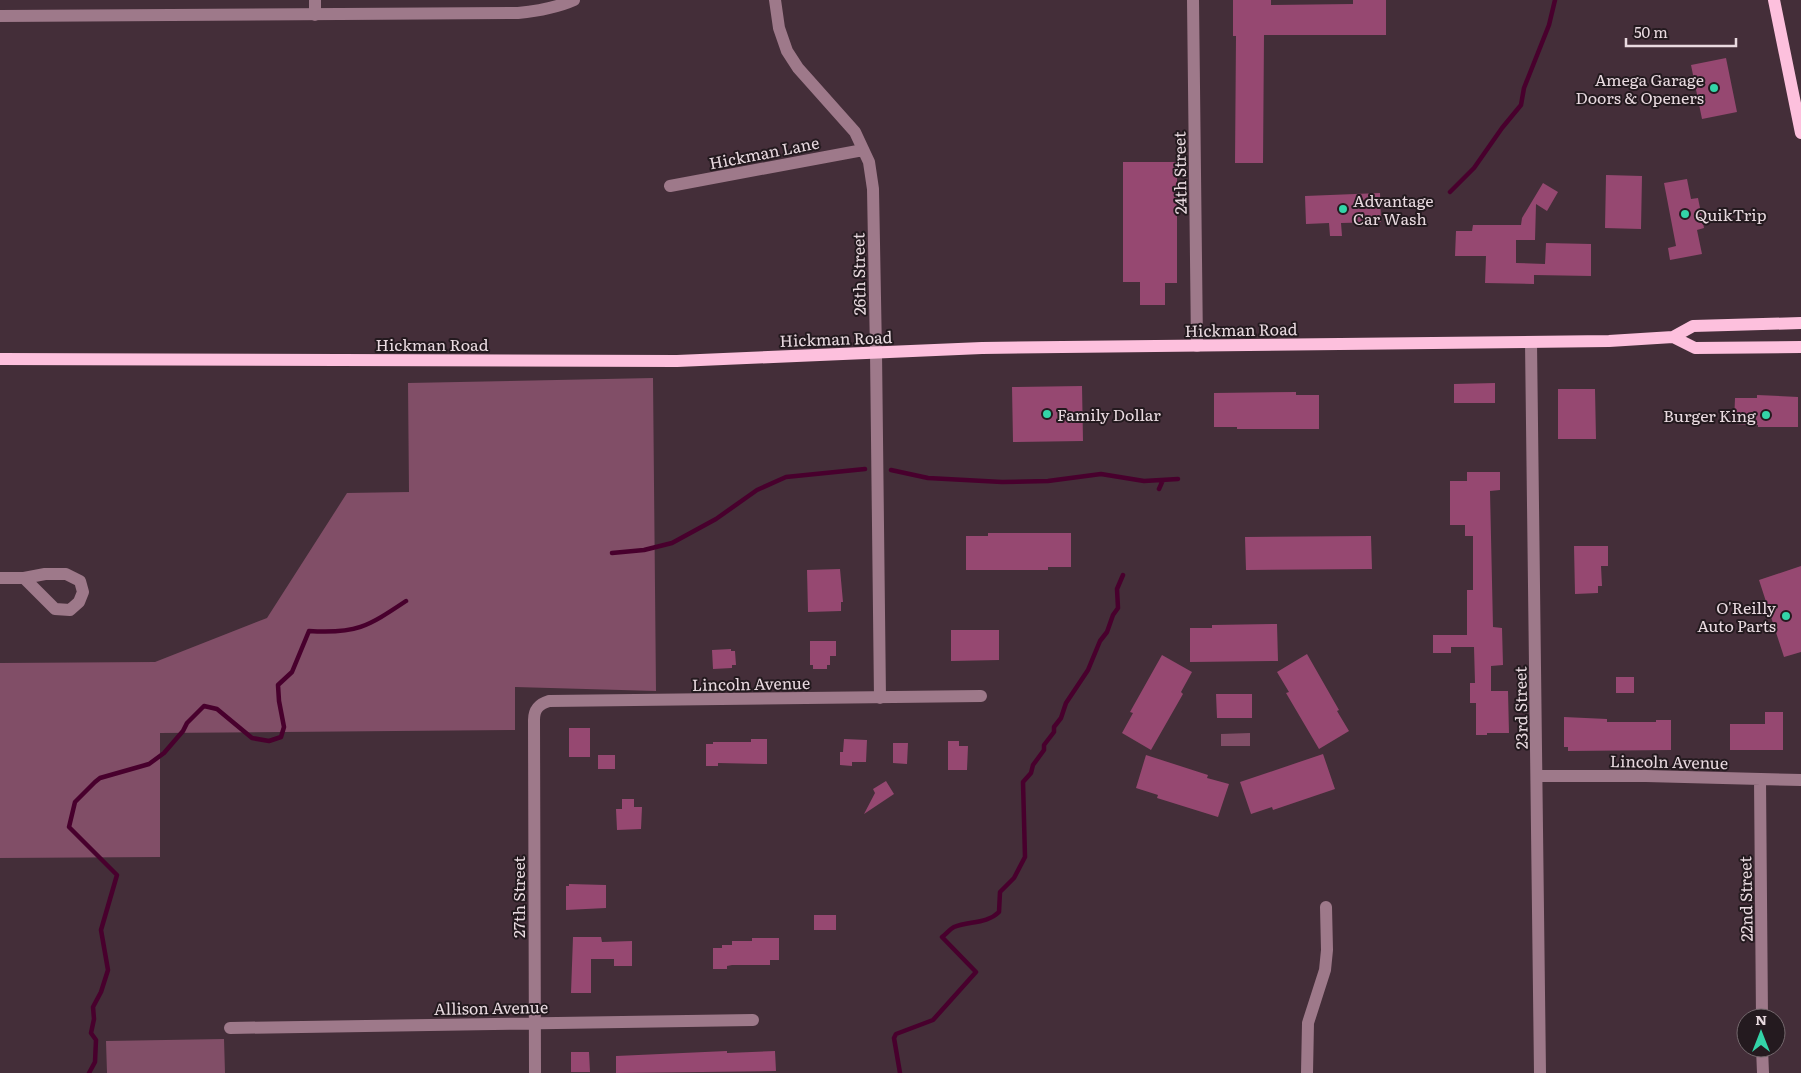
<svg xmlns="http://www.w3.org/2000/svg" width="1801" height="1073" font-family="Literata,serif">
<rect width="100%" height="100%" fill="#442e39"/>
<path fill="#814e67" d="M 653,378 L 656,691 L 515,687 L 515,730 L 160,733 L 160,857 L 0,858 L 0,663 L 155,662 L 267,618 L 347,493 L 409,492 L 408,383 Z
M 1250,733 L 1250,746 L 1221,746 L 1221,734 Z
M 224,1039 L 225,1073 L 107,1073 L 106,1041 Z"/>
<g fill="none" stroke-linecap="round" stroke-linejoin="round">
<path stroke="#48002d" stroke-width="4.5" d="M 1450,192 L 1474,168 L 1502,128 L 1521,105 L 1524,88 L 1549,25 L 1555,0
M 891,470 L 928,478 L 1002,482 L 1048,481 L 1101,474 L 1144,481 L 1178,479
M 1159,489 L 1163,480
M 612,553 L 644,550 L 672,543 L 716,519 L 757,490 L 786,477 L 865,469
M 89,1073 L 95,1062 L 96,1040 L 91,1033 L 94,1019 L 93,1007 L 101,992 L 108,970 L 101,930 L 117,875 L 69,827 L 75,802 L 95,782 L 100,778 L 149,764 L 164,753 L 183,731 L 187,723 L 204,706 L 217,709 L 252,738 L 269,741 L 281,737 L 284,727 L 279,701 L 278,685 L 292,672 L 309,631 C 356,634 367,627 406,601
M 900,1073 L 894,1038 L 896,1034 L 933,1020 L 976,972 L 942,937 C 946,934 950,929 954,927 C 969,921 987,924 999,912 L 1000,892 L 1014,878 L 1025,857 L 1023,782 L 1031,773 L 1033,765 L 1044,750 L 1044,745 L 1054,732 L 1054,727 L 1061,718 L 1066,703 L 1088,670 L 1100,641 L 1107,632 L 1113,615 L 1118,608 L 1117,589 L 1123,575"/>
</g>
<path fill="#964871" d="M 1233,0 L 1271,0 L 1271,5 L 1353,4 L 1353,0 L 1386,0 L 1386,35 L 1264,35 L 1263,163 L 1235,163 L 1236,36 L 1233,36 Z
M 1726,58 L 1737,112 L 1702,119 L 1691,65 Z
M 1123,162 L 1177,162 L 1177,283 L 1165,283 L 1165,305 L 1140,305 L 1140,282 L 1123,282 Z
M 1606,175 L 1642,176 L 1641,229 L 1605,228 Z
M 1687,179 L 1691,199 L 1698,198 L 1704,228 L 1697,230 L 1702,254 L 1670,260 L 1668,248 L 1676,246 L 1664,183 Z
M 1543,183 L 1558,192 L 1547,211 L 1536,204 L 1535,240 L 1516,240 L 1516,263 L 1545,264 L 1546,243 L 1591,244 L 1591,276 L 1534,275 L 1534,284 L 1485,283 L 1486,256 L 1455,256 L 1456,231 L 1472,231 L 1473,225 L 1521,225 L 1522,218 Z
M 1380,193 L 1381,222 L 1341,223 L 1342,236 L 1330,236 L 1329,223 L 1306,224 L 1305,196 Z
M 1495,383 L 1495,403 L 1454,403 L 1454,384 Z
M 1082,386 L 1083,441 L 1013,442 L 1012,387 Z
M 1558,389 L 1595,389 L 1596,439 L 1558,439 Z
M 1296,392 L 1296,395 L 1319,395 L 1319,429 L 1237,429 L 1237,427 L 1214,427 L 1214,393 Z
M 1757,395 L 1798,397 L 1798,427 L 1758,427 L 1758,425 L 1734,424 L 1735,398 L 1757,398 Z
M 1467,472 L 1500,472 L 1500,490 L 1490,491 L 1493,627 L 1502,628 L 1503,665 L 1491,666 L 1491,691 L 1508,691 L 1509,733 L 1487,733 L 1487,735 L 1476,735 L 1476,703 L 1470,703 L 1470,683 L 1475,683 L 1474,647 L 1451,647 L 1451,653 L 1433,653 L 1433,635 L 1467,635 L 1467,590 L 1473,590 L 1473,536 L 1465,536 L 1465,525 L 1450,525 L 1450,481 L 1467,481 Z
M 988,533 L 1071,533 L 1071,567 L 1048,567 L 1048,570 L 966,570 L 966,536 L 988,536 Z
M 1371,536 L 1372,569 L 1246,570 L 1245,537 Z
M 1574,546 L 1608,546 L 1608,566 L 1601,566 L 1602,586 L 1598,586 L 1598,593 L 1575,594 Z
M 1801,566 L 1801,652 L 1784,657 L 1759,580 Z
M 840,569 L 843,602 L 841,602 L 841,611 L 808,612 L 807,570 Z
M 1277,624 L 1278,661 L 1190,662 L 1190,628 L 1212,628 L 1212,625 Z
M 951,630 L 999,630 L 999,660 L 951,661 Z
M 810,641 L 836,641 L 836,656 L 830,656 L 830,665 L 827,665 L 827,669 L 813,669 L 813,665 L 810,665 Z
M 731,649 L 731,651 L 735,651 L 736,665 L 732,665 L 732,668 L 713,669 L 712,650 Z
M 1307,654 L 1339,710 L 1337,711 L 1349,731 L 1319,749 L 1286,693 L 1289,692 L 1277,672 Z
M 1162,655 L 1192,672 L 1181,692 L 1183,694 L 1151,750 L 1122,733 L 1133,713 L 1130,712 Z
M 1616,677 L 1634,677 L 1634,693 L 1616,693 Z
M 1216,694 L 1252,694 L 1252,718 L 1217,718 Z
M 1765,712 L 1783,712 L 1783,750 L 1730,750 L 1730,724 L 1765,724 Z
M 1564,717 L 1607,719 L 1607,722 L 1656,722 L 1656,720 L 1671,720 L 1671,750 L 1568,751 L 1568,747 L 1564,747 Z
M 569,728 L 590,728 L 590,757 L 569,757 Z
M 751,739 L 767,739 L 767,764 L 718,763 L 718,766 L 706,766 L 706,744 L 713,744 L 713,742 L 751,742 Z
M 844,739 L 867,740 L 866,762 L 852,762 L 852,766 L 840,765 L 840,752 L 843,752 Z
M 948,741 L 959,741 L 959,746 L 968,746 L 967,770 L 948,770 Z
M 893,743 L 908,743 L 907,764 L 893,763 Z
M 1323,754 L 1335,789 L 1273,810 L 1272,807 L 1251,814 L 1240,782 Z
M 598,755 L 615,755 L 615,769 L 598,769 Z
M 1146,755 L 1208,775 L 1207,778 L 1229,784 L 1218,817 L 1157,798 L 1158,795 L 1136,788 Z
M 886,781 L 894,794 L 864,814 L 875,793 L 873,789 Z
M 622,799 L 634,799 L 634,807 L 642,807 L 641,829 L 617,830 L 616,809 L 622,809 Z
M 569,884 L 606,885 L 606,908 L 566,910 L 566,886 L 569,886 Z
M 814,915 L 836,915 L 836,930 L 814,930 Z
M 573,937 L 601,937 L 602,942 L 632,941 L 632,966 L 614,966 L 614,959 L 591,959 L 591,993 L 571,993 Z
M 752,938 L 779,938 L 779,960 L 770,960 L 770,965 L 732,965 L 727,966 L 727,969 L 713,969 L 713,948 L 722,948 L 722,945 L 732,945 L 732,941 L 752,941 Z
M 727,1051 L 727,1053 L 775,1051 L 776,1071 L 616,1073 L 616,1056 Z
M 571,1052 L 589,1052 L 590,1072 L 571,1072 Z"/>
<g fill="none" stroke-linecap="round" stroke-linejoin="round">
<path stroke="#9e798a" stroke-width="12" d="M 315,0 L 315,15
M 775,0 L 779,28 L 787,51 L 798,68 L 855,132 L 869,162 L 873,189 L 876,352 L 880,698
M 1193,0 L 1197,346
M 0,16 L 518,13 C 538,11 556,8 574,0
M 670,186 L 863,150
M 1531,342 L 1540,1073
M 0,578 L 24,578 L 45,574 L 66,574 L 80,581 L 83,592 L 79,602 L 70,610 L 55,609 L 24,578
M 1537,776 L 1646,776 L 1801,780
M 1760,779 L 1762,1018
M 230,1028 L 753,1020
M 1762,1048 L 1763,1073
M 535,1073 L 534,720 C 534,709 539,704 549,701 L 981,696
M 1307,1073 L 1308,1023 L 1325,970 L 1327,950 L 1326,907"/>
<path stroke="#fdc0dd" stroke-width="12" d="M 1774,0 L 1801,133
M 1673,337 L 1695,348 L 1801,347
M 0,359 L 677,361 L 982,348 L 1609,341 L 1673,337 L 1693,326 L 1801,323"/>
</g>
<g fill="#33d4a8" stroke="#241a1f" stroke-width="2">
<circle cx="1714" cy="88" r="5"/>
<circle cx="1343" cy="209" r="5"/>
<circle cx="1685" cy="214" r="5"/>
<circle cx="1047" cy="414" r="5"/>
<circle cx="1766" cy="415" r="5"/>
<circle cx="1786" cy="616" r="5"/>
</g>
<g text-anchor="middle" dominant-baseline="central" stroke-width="4" stroke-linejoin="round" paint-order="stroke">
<g font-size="16" fill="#e9dae0" stroke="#241a1f" text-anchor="end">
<text x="1704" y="79">Amega Garage<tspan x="1704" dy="18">Doors &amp; Openers</tspan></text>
<text x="1353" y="200" text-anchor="start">Advantage<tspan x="1353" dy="18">Car Wash</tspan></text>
<text x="1695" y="214" text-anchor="start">QuikTrip</text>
<text x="1057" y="414" text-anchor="start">Family Dollar</text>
<text x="1756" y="415">Burger King</text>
<text x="1776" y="607">O'Reilly<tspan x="1776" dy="18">Auto Parts</tspan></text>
</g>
<g font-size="16" fill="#e9dae0" stroke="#241a1f">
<text transform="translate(764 152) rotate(-11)">Hickman Lane</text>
<text transform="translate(1179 173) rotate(-91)">24th Street</text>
<text transform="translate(858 274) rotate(-91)">26th Street</text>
<text transform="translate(1241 329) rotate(-1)">Hickman Road</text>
<text transform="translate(836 338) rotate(-2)">Hickman Road</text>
<text x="432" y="344">Hickman Road</text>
<text transform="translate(751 683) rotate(-1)">Lincoln Avenue</text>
<text transform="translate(1520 708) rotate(-91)">23rd Street</text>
<text transform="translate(1669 761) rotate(1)">Lincoln Avenue</text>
<text transform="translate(518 897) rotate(-90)">27th Street</text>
<text transform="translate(1745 899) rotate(-91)">22nd Street</text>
<text transform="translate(491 1007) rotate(-1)">Allison Avenue</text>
</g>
</g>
<g transform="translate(1761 1033)"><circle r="24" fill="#241a1f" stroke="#73676c"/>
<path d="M0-4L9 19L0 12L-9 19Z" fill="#33d4a8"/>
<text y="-8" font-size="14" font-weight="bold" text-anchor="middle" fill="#e9dae0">N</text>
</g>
<path d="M1626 38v8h110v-8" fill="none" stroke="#e9dae0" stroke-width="2.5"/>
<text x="1634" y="38" font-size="15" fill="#e9dae0" stroke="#241a1f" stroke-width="4" paint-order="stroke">50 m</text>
</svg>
